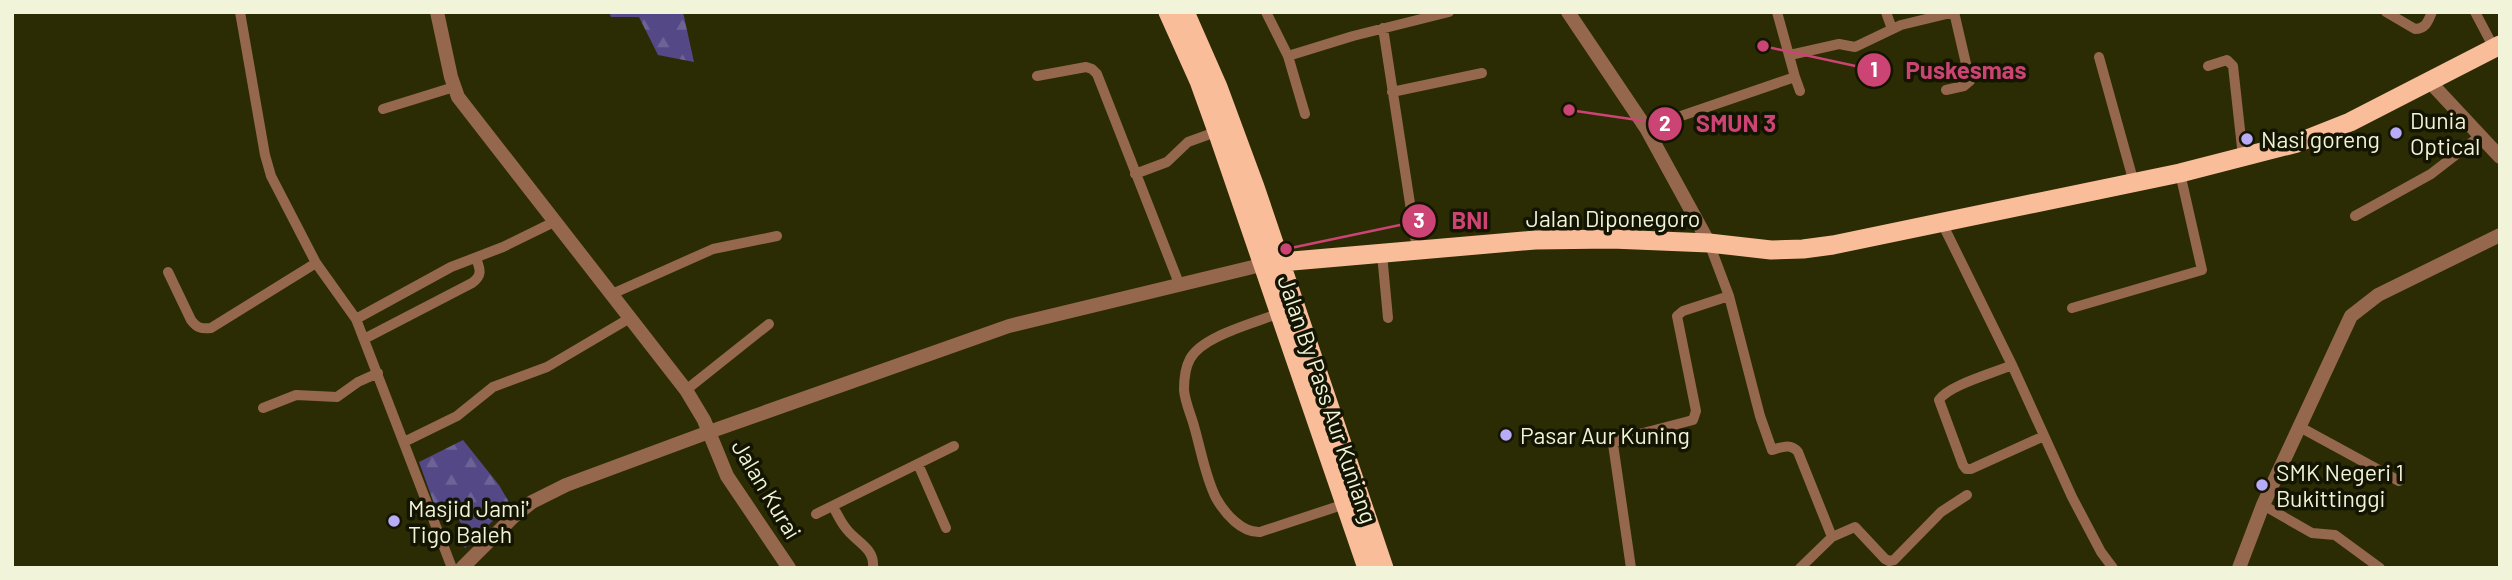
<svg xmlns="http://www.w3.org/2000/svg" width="2512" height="580" font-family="Barlow,sans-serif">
<defs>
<pattern id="forest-firs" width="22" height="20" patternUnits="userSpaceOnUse" patternTransform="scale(1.75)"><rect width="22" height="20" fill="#554886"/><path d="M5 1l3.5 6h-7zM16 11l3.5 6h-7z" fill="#6e6396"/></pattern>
</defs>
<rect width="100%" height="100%" fill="#2b2c03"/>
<path fill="url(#forest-firs)" d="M 609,12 L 683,12 L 694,62 L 658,55 L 639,17 L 611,17 Z
M 463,440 L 499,485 L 510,504 L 465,548 L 457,539 L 465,529 L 450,507 L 437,512 L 419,462 Z"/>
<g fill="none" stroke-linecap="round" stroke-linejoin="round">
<path stroke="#95674c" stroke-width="10" d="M 240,12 L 265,155 L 271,176 L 316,263 L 356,319 L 452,568
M 1266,12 L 1288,56 L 1305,114
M 1777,12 L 1795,77
M 1886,12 L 1892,29
M 2386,12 L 2415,29 C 2426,29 2428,21 2432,12
M 2475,12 L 2494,48
M 1383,28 L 1417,249
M 1790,55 L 1839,44 L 1855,47 L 1901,25 L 1955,12
M 1288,56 L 1353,36 L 1449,12
M 2099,57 L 2134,183
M 2208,66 L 2227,60 L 2233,66 L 2243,157
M 1037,76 L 1086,67 L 1092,69 L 1097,74 L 1180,286
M 1946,90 L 1964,86 L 1970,81 L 1954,12
M 1392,92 L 1482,73
M 383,109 L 454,87
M 1646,128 L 1795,77 L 1800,91
M 1135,174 L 1167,162 L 1188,142 L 1210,134
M 2355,216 L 2431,174 L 2480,136
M 1942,223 L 2012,365 L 2072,497 L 2101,552 L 2113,568
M 1709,243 L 1729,296 L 1760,416 L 1772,450 C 1782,447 1791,443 1798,452 L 1832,537 L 1800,568
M 1382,254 L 1388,318
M 168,272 L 191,320 C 197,328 201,329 211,328 L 316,263
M 612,294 L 713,249 L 777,236
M 2072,308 L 2202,270 L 2180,173
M 1274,315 C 1251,324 1201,337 1190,359 C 1185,368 1184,380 1184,390 C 1185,402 1191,415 1194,426 C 1201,450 1205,476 1216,498 C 1225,514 1242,533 1260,532 L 1339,506
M 356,319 L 451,267 L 503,247 L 556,221
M 364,339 L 472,283 C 483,275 480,269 476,258
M 2012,365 C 1994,373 1949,385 1939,400 L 1963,465 L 1966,469 L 1971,469 L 2044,436
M 686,390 L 769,324
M 263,408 L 296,395 L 337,397 L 358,382 L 378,373
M 2298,426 L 2399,481
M 404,442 L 457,416 L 493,387 L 547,367 L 630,318
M 918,464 L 946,528
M 2263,505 L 2312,533 L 2335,535 L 2380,568
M 833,507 C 837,513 840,521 845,527 C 855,542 875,547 873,568
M 816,514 L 954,446
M 1832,537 L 1855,527 L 1885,559 L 1889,561 L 1894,560 L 1941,512 L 1967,495
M 1631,568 L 1613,444 L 1620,439 L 1693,420 L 1696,411 L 1677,316 L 1683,311 L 1729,296"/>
<path stroke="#95674c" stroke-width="14" d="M 437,12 L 451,77 L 458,97 L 686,390 L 704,420 L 727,476 L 789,568
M 1568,12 L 1646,128 L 1709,243
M 2429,81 L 2500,157
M 462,568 L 513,517 L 532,502 L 566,485 L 709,432 L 1009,326 L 1257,266
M 2239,568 L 2263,505 L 2351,316 L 2378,295 L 2500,235"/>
<path stroke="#fabd9a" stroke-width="19" d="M 1185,12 L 1218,87 L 1255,187 L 1384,568
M 1281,262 L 1535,240 L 1612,239 L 1709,243 L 1771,250 L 1803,249 L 1833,245 L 2180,173 L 2297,143 L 2350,122 L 2500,45"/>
<path stroke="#fabd9a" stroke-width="19" d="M 1168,12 L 1199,81 L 1217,131 L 1367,568"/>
</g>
<g fill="#b8abf7" stroke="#131401" stroke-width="2.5">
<circle cx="2396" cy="133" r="7"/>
<circle cx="2247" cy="139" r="7"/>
<circle cx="1506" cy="435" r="7"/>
<circle cx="2262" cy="485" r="7"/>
<circle cx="394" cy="521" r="7"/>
</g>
<g text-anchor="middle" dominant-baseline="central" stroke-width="7" stroke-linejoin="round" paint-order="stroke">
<g font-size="23" fill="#f1f4d8" stroke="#131401" text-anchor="start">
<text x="2410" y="120">Dunia<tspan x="2410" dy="26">Optical</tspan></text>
<text x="2261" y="139">Nasi goreng</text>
<text x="1520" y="435">Pasar Aur Kuning</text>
<text x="2276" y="472">SMK Negeri 1<tspan x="2276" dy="26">Bukittinggi</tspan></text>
<text x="408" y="508">Masjid Jami'<tspan x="408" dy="26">Tigo Baleh</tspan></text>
</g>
<g font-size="23" fill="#f1f4d8" stroke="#131401">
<text x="1613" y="218">Jalan Diponegoro</text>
<text transform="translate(1328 399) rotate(71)">Jalan By Pass Aur Kuniang</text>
<text transform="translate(767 489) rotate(59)">Jalan Kurai</text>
</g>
</g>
<path fill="none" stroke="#cb4474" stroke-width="2.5" d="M1763 46L1874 70M1569 110L1665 124M1286 249L1419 221"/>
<g fill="#cb4474" stroke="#131401" stroke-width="2.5">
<circle cx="1763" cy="46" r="7"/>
<circle cx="1569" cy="110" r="7"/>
<circle cx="1286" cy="249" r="7"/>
<circle cx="1874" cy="70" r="18"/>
<circle cx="1665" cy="124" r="18"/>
<circle cx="1419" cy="221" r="18"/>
</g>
<g font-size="21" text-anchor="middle" font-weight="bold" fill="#fff">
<text x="1874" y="77">1</text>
<text x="1665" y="131">2</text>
<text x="1419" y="228">3</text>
</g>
<g font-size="24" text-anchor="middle" font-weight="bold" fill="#cb4474" stroke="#131401" stroke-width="7" stroke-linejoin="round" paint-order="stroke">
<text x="1966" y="79">Puskesmas</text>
<text x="1736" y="132">SMUN 3</text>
<text x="1470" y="229">BNI</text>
</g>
<rect width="2512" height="580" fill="none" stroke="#f1f4d8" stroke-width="28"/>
</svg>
